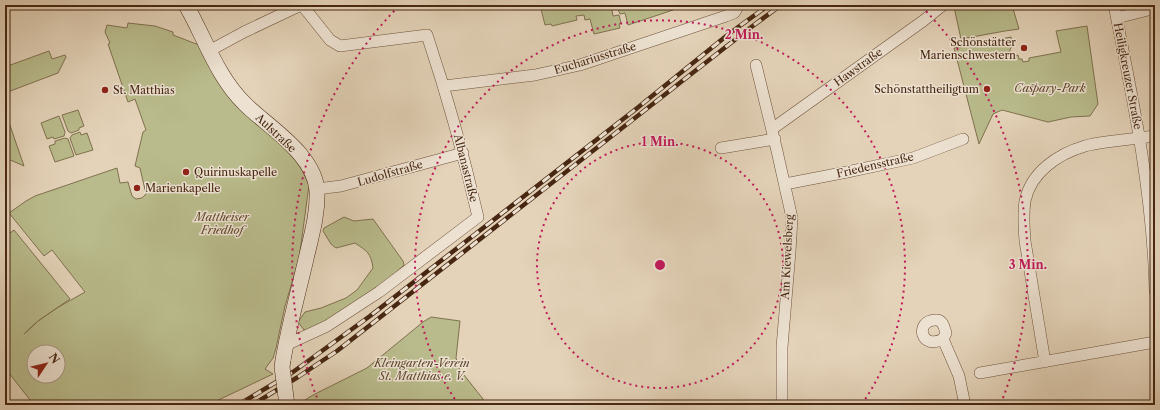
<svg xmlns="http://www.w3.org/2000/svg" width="1160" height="410" font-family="'Libre Caslon Text',serif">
<rect width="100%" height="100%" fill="#e4d3b9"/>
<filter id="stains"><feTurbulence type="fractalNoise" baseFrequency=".005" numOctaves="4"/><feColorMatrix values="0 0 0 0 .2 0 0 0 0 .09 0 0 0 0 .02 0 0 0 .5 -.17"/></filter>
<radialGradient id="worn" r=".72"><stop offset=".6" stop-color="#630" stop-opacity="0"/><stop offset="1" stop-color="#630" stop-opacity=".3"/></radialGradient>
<path fill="#b9bb8c" stroke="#80714f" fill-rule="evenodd" d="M 540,5 L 611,5 L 613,16 L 619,15 L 621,23 L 619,24 L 620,28 L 594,34 L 590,19 L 585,20 L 584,15 L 576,16 L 577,20 L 552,26 L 551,24 L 545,25 Z
M 624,5 L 628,5 L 629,8 L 636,7 L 637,8 L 649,5 L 671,5 L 673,10 L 628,25 L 625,13 L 620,14 L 617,7 Z
M 960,5 L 1012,5 L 1019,29 L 1005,31 L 961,39 L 954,7 Z
M 128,23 L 155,26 L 173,32 L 173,35 L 199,45 L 272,135 L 295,160 L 302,170 L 309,185 L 299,259 L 285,306 L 276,348 L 273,358 L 265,369 L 273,374 L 208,405 L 34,405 L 5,368 L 5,237 L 14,230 L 70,299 L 38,321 L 24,334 L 38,321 L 57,308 L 85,292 L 52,250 L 44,256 L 9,213 L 26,201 L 35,196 L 117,168 L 120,183 L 128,182 L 132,196 L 136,199 L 142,198 L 146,194 L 140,168 L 135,166 L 143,132 L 146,130 L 135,99 L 128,102 L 108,44 L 110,43 L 105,32 L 107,25 L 127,28 ZM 34,352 L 58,352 L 58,376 L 34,376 Z
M 1087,26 L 1098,104 L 1090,116 L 1071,117 L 1048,122 L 1002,110 L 993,114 L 979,144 L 954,48 L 1011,37 L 1013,46 L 1010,49 L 1010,52 L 1013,56 L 1018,55 L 1019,59 L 1022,59 L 1023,62 L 1029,61 L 1029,58 L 1061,52 L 1056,31 Z
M 49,51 L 52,59 L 65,55 L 66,57 L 58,73 L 5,93 L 5,67 Z
M 78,110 L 84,126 L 79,128 L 79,130 L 71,133 L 68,131 L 62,115 Z
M 5,111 L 24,166 L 8,159 L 5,156 Z
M 59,116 L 65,132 L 64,136 L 54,139 L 53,137 L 47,139 L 41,123 Z
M 80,132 L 81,135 L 87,133 L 93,150 L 76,155 L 70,138 L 72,135 Z
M 65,138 L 68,139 L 74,156 L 55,162 L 49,146 L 55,144 L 55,141 Z
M 344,217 L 354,221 L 373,219 L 403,261 L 404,265 L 386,282 L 376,287 L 372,294 L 311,331 L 304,330 L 298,322 L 305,312 L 321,308 L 346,298 L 357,290 L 373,268 C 371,253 367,251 355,243 L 336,248 L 331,244 L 323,231 L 324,228 Z
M 431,317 L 460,321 L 456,358 L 460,370 L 483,399 L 485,405 L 297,405 L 313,395 L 367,368 L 423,322 Z"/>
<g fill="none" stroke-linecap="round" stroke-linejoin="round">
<g stroke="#6f523c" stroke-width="12">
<path id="street" d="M 1114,5 C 1133,99 1153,195 1155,291
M 1117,18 L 1148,10 L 1155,10
M 209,51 L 244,32 L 301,5
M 756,65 L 777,151 L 792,218 L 790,252 L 782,347 L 782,405
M 444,86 L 535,75 L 580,65 L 726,16 L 734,13 L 739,5
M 772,129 L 923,21 L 943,5
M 721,148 L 775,139
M 785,184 L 847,172 L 913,158 L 963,139
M 317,189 L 341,186 L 463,153
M 943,339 C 921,351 914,321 935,320 C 943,319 944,327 946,333 L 943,339 L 959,376 L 965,405
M 286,345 L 327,326 L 379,292 L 478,217 C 464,156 447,95 427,35 L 340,46 L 330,40 L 302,5
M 1045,362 L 1025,241 C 1024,228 1023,214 1025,201 C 1031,172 1058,154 1085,146 C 1092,144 1099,143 1106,142 C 1123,140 1139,138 1155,136
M 980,373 L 1155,342"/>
</g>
<g stroke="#482712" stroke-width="16">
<path id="secondary" d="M 186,5 C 205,38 217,77 245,104 C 268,127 315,154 317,191 C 318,214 311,237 306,259 C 298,293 289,326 283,360"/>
</g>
<use href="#street" stroke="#ede2d2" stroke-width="11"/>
<use href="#secondary" stroke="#ede2d2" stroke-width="15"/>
<g stroke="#482712" stroke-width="4.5">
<path id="rail" d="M 238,405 L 293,372 L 370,316 L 636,109 L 730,33 L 769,5
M 252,405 L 298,377 L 337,351 L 750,28 L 781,5"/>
</g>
<use href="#rail" stroke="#ede2d2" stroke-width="3" stroke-dasharray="9" stroke-linecap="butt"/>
<g stroke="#482712" stroke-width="16" stroke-linecap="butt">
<path id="secondary-bridge" d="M 283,360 L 282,367 L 287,405"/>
</g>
<use href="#secondary-bridge" stroke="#ede2d2" stroke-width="15"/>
</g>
<g fill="none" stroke="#c2185b" stroke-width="2" stroke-dasharray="2 4">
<circle cx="660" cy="265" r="123"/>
<path d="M458 404A245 245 0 1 1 862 404"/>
<path d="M319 403A368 368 0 0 1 398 7M922 7A368 368 0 0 1 1001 403"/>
</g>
<g fill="#8f2418" stroke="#ede2d2" stroke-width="1.5">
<circle cx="1024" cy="48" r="4"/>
<circle cx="987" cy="89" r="4"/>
<circle cx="105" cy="90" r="4"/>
<circle cx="186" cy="172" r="4"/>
<circle cx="137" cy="188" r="4"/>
</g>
<g text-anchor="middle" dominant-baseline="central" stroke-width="3" stroke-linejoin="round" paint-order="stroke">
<g font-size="11" fill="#482712" stroke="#ede2d2" text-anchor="start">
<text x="1016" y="42" text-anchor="end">Schönstätter<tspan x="1016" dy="13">Marienschwestern</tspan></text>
<text x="979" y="89" text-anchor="end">Schönstattheiligtum</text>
<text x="113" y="90">St. Matthias</text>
<text x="194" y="172">Quirinuskapelle</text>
<text x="145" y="188">Marienkapelle</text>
</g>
<g font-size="11" fill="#482712" stroke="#ede2d2">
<text transform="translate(595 58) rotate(-17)">Euchariusstraße</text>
<text transform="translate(858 67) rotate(-36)">Hawstraße</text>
<text transform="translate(1128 76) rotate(79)">Heiligkreuzer Straße</text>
<text transform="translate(276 133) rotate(43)">Aulstraße</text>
<text transform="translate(875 165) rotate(-13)">Friedensstraße</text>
<text transform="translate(466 168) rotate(76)">Albanastraße</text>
<text transform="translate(390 173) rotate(-16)">Ludolfstraße</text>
<text transform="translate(787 257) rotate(-87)">Am Kiewelsberg</text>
</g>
<g font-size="11" font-style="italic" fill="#5f452a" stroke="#ede2d2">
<text x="1050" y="88">Caspary-Park</text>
<text x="222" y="217">Mattheiser<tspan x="222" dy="13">Friedhof</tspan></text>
<text x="422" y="363">Kleingarten-Verein<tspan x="422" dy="13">St. Matthias e. V.</tspan></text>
</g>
</g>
<circle cx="660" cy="265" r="6" fill="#c2185b" stroke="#ede2d2" stroke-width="2"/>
<g font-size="12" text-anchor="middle" font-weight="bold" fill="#c2185b" stroke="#ede2d2" stroke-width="3" stroke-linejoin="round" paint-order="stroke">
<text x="744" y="39">2 Min.</text>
<text x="660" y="146">1 Min.</text>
<text x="1028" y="269">3 Min.</text>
</g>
<rect width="1160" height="410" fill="none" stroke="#e4d3b9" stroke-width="20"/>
<rect x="6" y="6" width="1148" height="398" fill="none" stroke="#482712" stroke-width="2"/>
<rect x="10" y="10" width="1140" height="390" fill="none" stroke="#482712"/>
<g transform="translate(46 364) rotate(55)"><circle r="19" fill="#ede2d2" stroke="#ab9785"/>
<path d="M0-3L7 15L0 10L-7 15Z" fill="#8f2418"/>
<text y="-6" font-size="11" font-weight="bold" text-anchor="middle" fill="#482712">N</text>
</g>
<rect width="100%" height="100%" filter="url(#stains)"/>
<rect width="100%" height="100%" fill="url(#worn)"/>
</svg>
